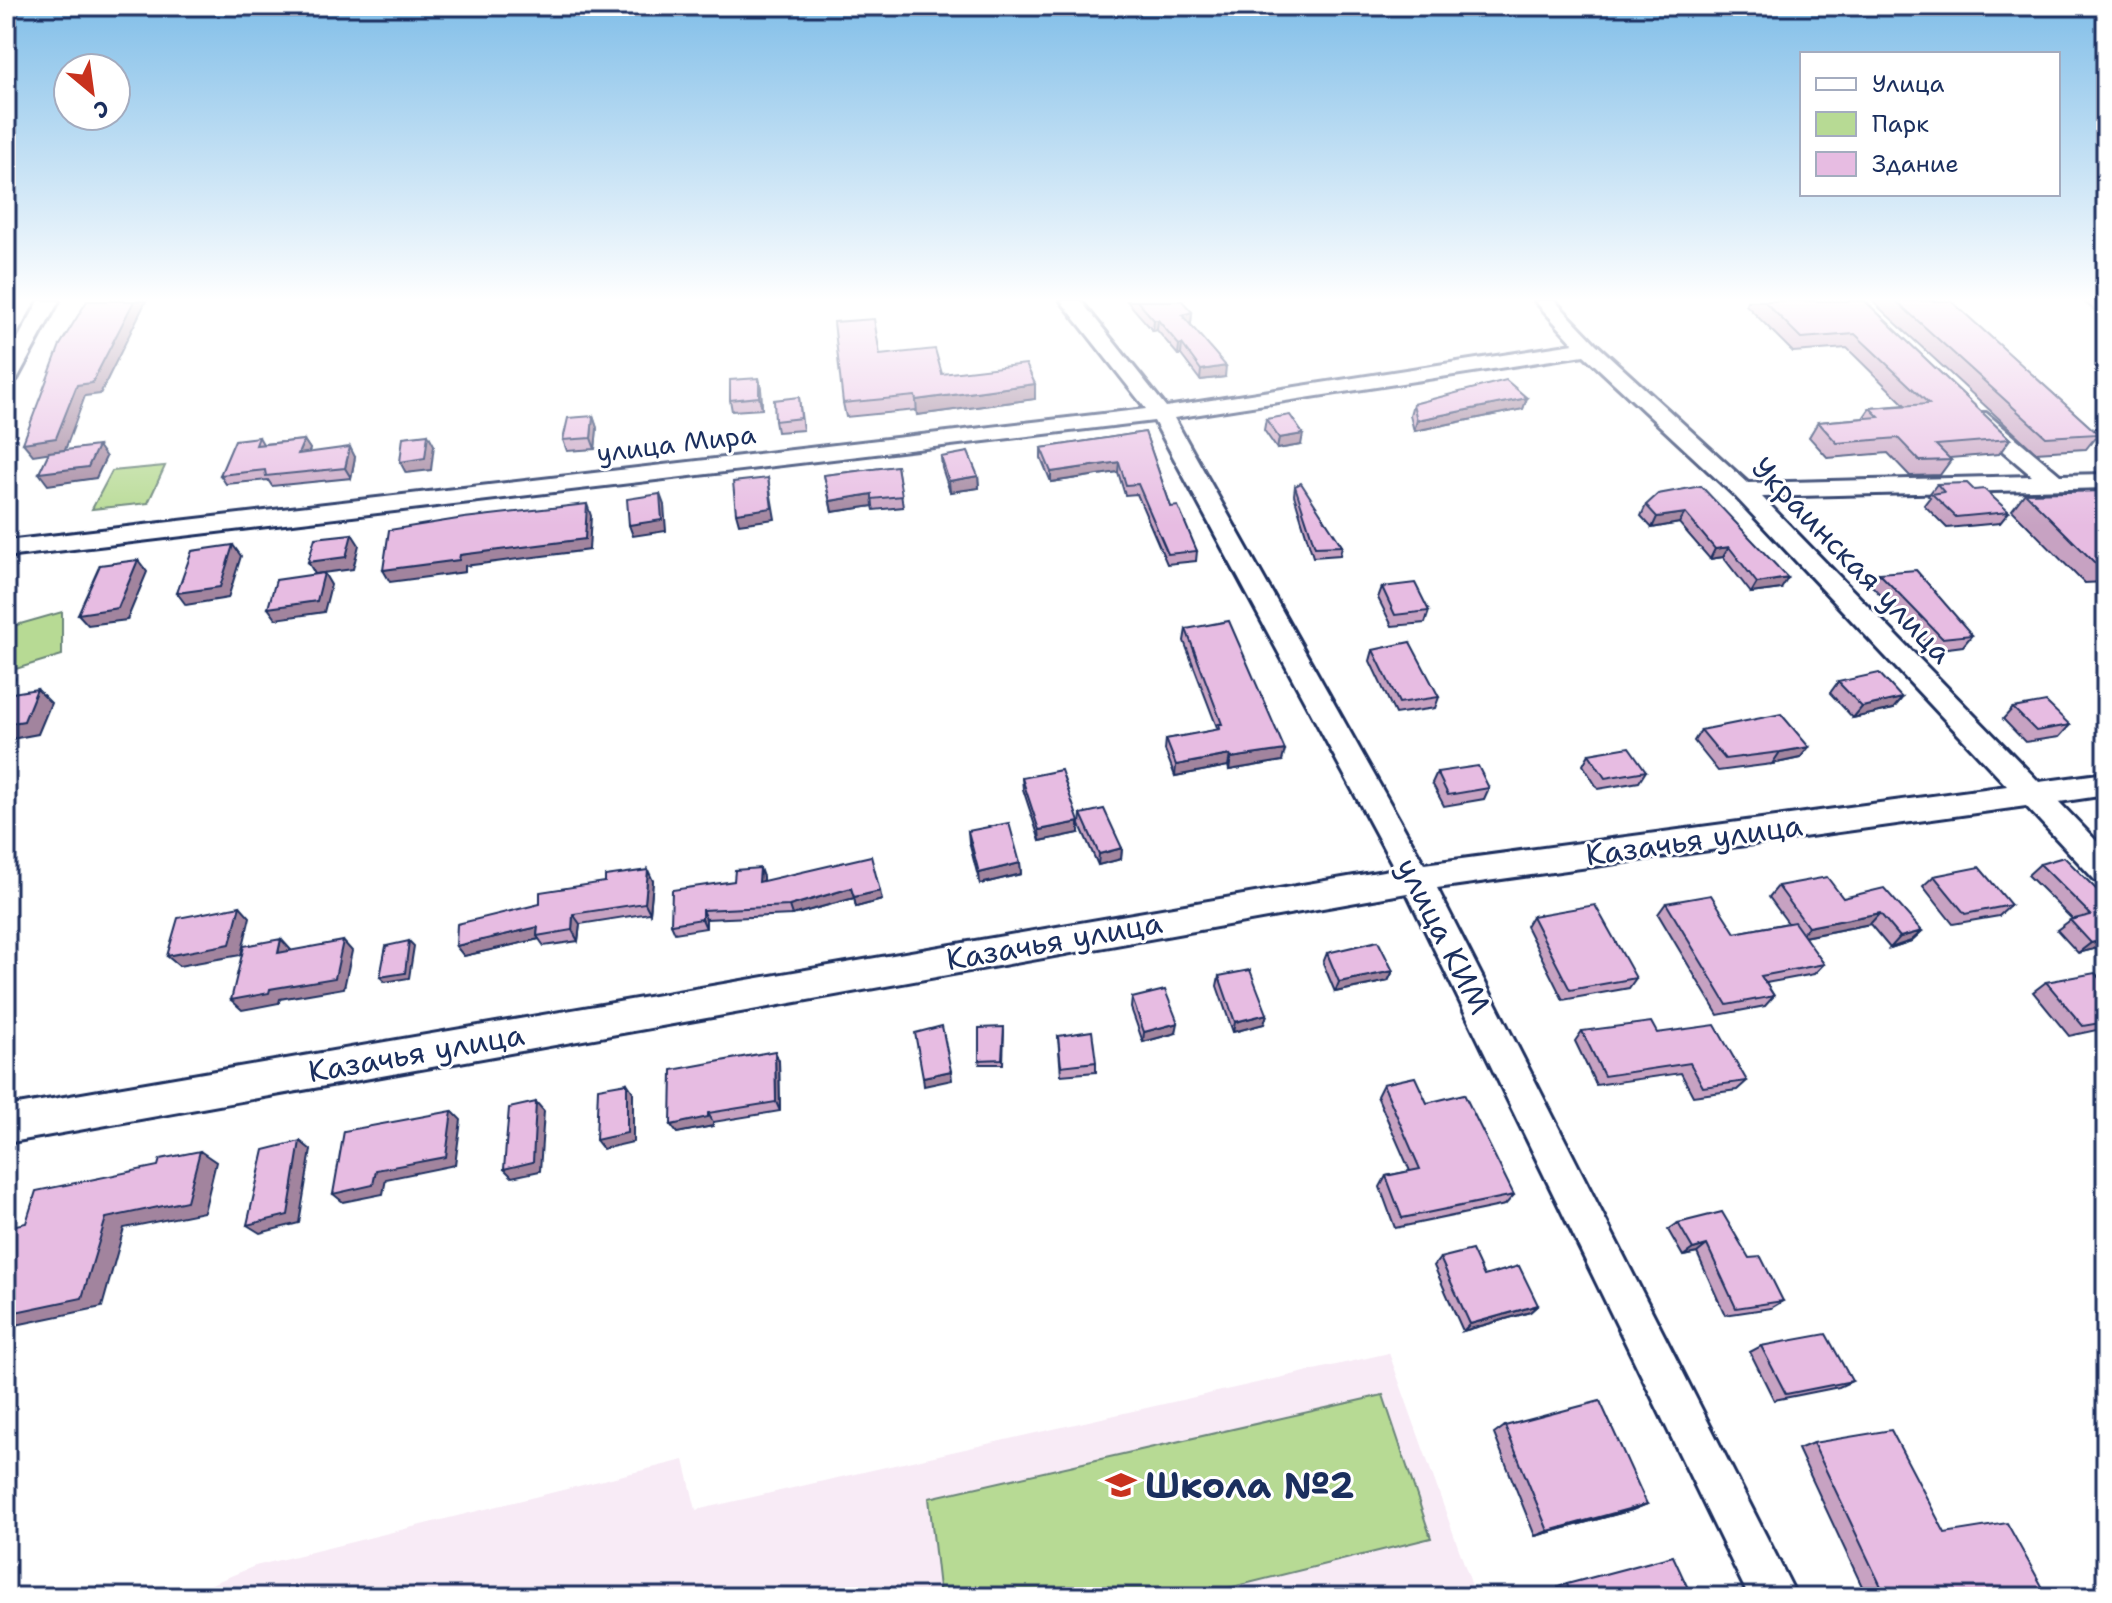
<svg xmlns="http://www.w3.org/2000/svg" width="2112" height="1603" font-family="'Shantell Sans',sans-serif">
<rect width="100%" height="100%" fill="#fff"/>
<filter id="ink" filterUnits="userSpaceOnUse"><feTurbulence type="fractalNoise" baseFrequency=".0125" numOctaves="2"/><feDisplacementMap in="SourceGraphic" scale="16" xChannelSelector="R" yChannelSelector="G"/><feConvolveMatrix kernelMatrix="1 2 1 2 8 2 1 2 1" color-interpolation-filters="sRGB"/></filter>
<g filter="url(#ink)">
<path fill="#f8ebf6" d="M 1389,1353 L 1476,1597 L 180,1597 L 255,1566 L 684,1460 L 696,1510 Z"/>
<path fill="#b7da94" stroke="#698479" stroke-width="2" d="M 165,466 L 148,503 L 92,509 L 112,471 Z
M 62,612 L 62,655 L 6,672 L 6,628 Z
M 1383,1395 L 1431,1538 L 1192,1597 L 940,1597 L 929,1498 Z"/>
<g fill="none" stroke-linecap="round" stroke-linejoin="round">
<g stroke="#1b2f5e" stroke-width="6">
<path id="minor" d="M 39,301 L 59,301 L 17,379 L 6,385 L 6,360 Z
M 1061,301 L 1081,301 L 1166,407 L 1574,344 L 1535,301 L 1555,301 L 1596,344 L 1748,483 L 2032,476 L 1970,423 L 1967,418 L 1970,413 L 1986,413 L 2060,475 L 2106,474 L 2106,488 L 1762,497 L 2039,782 L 2106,773 L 2106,795 L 2059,802 L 2106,851 L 2106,884 L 2095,880 L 2026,806 L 1437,888 L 1797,1597 L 1749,1597 L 1407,893 L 6,1143 L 6,1107 L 1395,869 L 1154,421 L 6,557 L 6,541 L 1146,409 ZM 1584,355 L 1734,495 L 2007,786 L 1424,864 L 1174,418 Z"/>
</g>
<use href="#minor" fill="#fff" fill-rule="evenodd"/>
</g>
<path fill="#c7a2c2" stroke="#1b2f5e" stroke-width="2" d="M 1127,301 L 1182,301 L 1192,312 L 1191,323 L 1190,323 L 1225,377 L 1200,380 L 1181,355 L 1178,355 L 1157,330 L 1153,331 Z
M 1747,301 L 1865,301 L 2010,439 L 1999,454 L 1949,458 L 1951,460 L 1940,475 L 1910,476 L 1888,453 L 1828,458 L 1809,437 L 1818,422 L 1863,418 L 1870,408 L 1905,405 L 1847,348 L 1793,352 L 1746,305 Z
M 1872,301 L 1951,301 L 2098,434 L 2086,449 L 2035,452 Z
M 2083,301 L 2106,301 L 2106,320 Z
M 880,355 L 942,374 L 1035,384 L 1035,399 L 917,415 L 916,410 L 846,417 L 843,403 Z
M 759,378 L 761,389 L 762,409 L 732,411 L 730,400 Z
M 799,397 L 803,430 L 777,432 L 775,421 Z
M 1527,398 L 1523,409 L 1414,431 L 1410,415 L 1413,404 Z
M 593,416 L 597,428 L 595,449 L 567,451 L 563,440 Z
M 1266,419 L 1301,445 L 1277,449 L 1264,430 Z
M 1145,432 L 1171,507 L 1197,551 L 1196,561 L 1167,564 L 1137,494 L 1125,495 L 1118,472 L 1051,482 L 1041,458 L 1041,448 Z
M 259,437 L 263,444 L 304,440 L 310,449 L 308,453 L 355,457 L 351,478 L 272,486 L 268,480 L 226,484 L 220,475 Z
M 941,457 L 978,476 L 979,488 L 950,492 L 942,468 Z
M 897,466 L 903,507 L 874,510 L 873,506 L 832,512 L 824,475 Z
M 1937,484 L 1974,490 L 2009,512 L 2000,523 L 1947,528 L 1924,505 L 1930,497 L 1928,496 Z
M 1295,486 L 1342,546 L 1340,555 L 1313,557 L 1294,495 Z
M 1701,486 L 1781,589 L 1751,593 L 1723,557 L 1710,559 L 1679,523 L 1652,528 L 1641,516 L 1646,505 Z
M 2106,491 L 2106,582 L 2084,583 L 2012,510 L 2025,493 Z
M 1879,573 L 1972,635 L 1963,646 L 1933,650 L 1871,585 Z
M 1382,587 L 1429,611 L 1425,623 L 1392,626 L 1378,598 Z
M 1186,629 L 1282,761 L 1229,770 L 1228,766 L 1175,776 L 1165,750 L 1166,739 L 1218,730 L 1184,641 Z
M 1373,650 L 1439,697 L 1435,708 L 1395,714 L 1370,661 Z
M 1838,682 L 1902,698 L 1893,709 L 1853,718 L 1830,693 Z
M 2013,708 L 2070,725 L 2059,737 L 2025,742 L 2003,719 Z
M 1701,730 L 1800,758 L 1772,764 L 1718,771 L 1694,741 Z
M 1589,754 L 1646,771 L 1639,782 L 1598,789 L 1583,765 Z
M 1437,772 L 1489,788 L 1484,799 L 1444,806 L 1432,783 Z
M 1022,778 L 1079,833 L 1040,841 L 1023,789 Z
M 1081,814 L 1122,848 L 1121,859 L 1098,865 L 1080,825 Z
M 968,831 L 1020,863 L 1021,874 L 980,884 L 969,842 Z
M 2040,864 L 2106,899 L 2106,946 L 2078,953 L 2057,930 L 2072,919 L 2028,875 Z
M 1934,876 L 2011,905 L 1999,916 L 1953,924 L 1923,886 Z
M 763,877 L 763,881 L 882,900 L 856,907 L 854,898 L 792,915 L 706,919 L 706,928 L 675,933 L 671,924 Z
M 653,881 L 650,913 L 580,924 L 578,941 L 544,946 L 539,939 L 464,956 L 456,946 Z
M 1778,886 L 1843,898 L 1922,931 L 1911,941 L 1890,948 L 1870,924 L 1804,937 L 1824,964 L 1814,974 L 1766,983 L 1774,996 L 1765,1006 L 1718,1015 L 1658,914 L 1666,903 L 1735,933 L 1788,923 L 1769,897 Z
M 1532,916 L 1636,978 L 1629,988 L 1563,1000 L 1526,926 Z
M 1327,953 L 1393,971 L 1388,981 L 1335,992 L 1323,963 Z
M 1219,976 L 1267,1014 L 1264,1024 L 1233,1032 L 1217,986 Z
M 2046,982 L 2106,986 L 2106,1028 L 2069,1036 L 2033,992 Z
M 1132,998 L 1176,1033 L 1143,1042 L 1131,1008 Z
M 1582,1031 L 1657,1033 L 1747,1081 L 1737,1090 L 1693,1096 L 1681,1073 L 1596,1085 L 1575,1041 Z
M 1004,1032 L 1003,1064 L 980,1064 L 979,1060 Z
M 1058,1036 L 1096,1062 L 1096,1072 L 1061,1075 Z
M 779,1061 L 780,1111 L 713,1122 L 713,1126 L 677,1133 L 671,1125 Z
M 1383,1084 L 1427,1103 L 1514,1195 L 1505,1205 L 1395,1228 L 1380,1187 L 1386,1176 L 1410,1171 L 1377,1096 Z
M 1678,1223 L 1783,1301 L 1771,1308 L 1725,1315 L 1697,1253 L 1683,1256 L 1668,1230 Z
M 1440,1258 L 1484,1276 L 1538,1305 L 1530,1312 L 1463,1331 L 1434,1266 Z
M 1761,1346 L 1852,1381 L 1839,1387 L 1774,1400 L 1750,1352 Z
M 1505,1426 L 1647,1504 L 1632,1510 L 1535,1536 L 1494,1434 Z
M 1813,1443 L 1945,1533 L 2048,1597 L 1867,1597 L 1798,1449 Z
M 1567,1584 L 1692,1597 L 1562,1597 L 1558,1587 Z"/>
<path fill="#a2849e" stroke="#1b2f5e" stroke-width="2" d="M 133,301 L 146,301 L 100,394 L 85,396 L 65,450 L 33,455 L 23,443 L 77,385 Z
M 1192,312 L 1191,323 L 1181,325 L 1182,315 Z
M 1154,320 L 1158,320 L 1157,330 L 1153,331 Z
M 1182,344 L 1181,355 L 1178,355 L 1179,345 Z
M 1226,366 L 1225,377 L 1200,380 L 1201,370 Z
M 759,378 L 761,389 L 762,409 L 759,397 Z
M 1035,384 L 1035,399 L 917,415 L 916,400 Z
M 1527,398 L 1523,409 L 1414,431 L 1417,420 Z
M 593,416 L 597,428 L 595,449 L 591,438 Z
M 428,434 L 434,445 L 431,470 L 406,473 L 400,462 Z
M 1303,434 L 1301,445 L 1277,449 L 1279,438 Z
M 304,440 L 310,449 L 304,464 L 298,454 Z
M 98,446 L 106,457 L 96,478 L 48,485 L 39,473 Z
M 350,447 L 355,457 L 351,478 L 345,468 Z
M 1119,462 L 1118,472 L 1051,482 L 1051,472 Z
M 978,476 L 979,488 L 950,492 L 949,481 Z
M 768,478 L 775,519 L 739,524 L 736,513 Z
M 660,494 L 664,505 L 666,531 L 633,536 L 629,525 Z
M 872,494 L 873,506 L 832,512 L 830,501 Z
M 587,504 L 591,516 L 589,550 L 465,566 L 465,572 L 390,582 L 383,570 L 460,555 Z
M 1685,513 L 1679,523 L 1652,528 L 1657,517 Z
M 352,534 L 359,545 L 353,569 L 315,574 L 308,562 Z
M 233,545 L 241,556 L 228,598 L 186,605 L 177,593 Z
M 1729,547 L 1723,557 L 1710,559 L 1715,549 Z
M 138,560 L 147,572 L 127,620 L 88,625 L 78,614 Z
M 324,573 L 331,585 L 324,612 L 276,619 L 268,608 Z
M 1788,578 L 1781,589 L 1751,593 L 1757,583 Z
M 6,668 L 15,678 L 6,705 Z
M 37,689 L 51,703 L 38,734 L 6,740 L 6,724 Z
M 1902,698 L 1893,709 L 1853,718 L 1862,707 Z
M 1809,747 L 1800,758 L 1772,764 L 1780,752 Z
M 1285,750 L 1282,761 L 1229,770 L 1231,758 Z
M 1230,755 L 1228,766 L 1175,776 L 1176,765 Z
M 1079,822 L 1079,833 L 1040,841 L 1039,830 Z
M 1122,848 L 1121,859 L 1098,865 L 1099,854 Z
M 1020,863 L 1021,874 L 980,884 L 979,873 Z
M 760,868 L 763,877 L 762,891 L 759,882 Z
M 648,870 L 653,881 L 650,913 L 645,903 Z
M 851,888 L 854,898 L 792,915 L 789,906 Z
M 880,891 L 882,900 L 856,907 L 854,897 Z
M 240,906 L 250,917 L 241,955 L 179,966 L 167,956 Z
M 702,910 L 706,919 L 706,928 L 702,919 Z
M 1880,913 L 1870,924 L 1798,938 L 1808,927 Z
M 573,914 L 580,924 L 578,941 L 572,930 Z
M 538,927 L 537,936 L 539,939 L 464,956 L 456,946 Z
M 1922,931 L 1911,941 L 1890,948 L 1900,937 Z
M 281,939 L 291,950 L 288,963 L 278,953 Z
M 2106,939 L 2106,946 L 2078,953 L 2091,943 Z
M 343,941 L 352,951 L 344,988 L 280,999 L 279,1003 L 242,1010 L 231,1000 L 270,989 Z
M 409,941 L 414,946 L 409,978 L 385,982 L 380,977 Z
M 1393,971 L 1388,981 L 1335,992 L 1339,982 Z
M 1267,1014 L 1264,1024 L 1233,1032 L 1235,1022 Z
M 1178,1023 L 1176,1033 L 1143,1042 L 1144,1032 Z
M 775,1051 L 779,1061 L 780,1111 L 776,1102 Z
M 951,1071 L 952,1080 L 924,1086 L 923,1077 Z
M 627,1083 L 633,1092 L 633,1142 L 603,1149 L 596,1140 Z
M 536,1102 L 544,1111 L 540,1171 L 512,1177 L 504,1169 Z
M 452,1111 L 461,1120 L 455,1165 L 386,1179 L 383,1194 L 343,1202 L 333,1194 L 376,1170 Z
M 708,1113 L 713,1122 L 713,1126 L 677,1133 L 671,1125 Z
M 300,1141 L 311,1150 L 299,1223 L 260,1233 L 247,1225 Z
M 200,1151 L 216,1162 L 204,1212 L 124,1228 L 102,1307 L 16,1325 L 6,1321 L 6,1308 L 106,1218 Z
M 1707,1245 L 1697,1253 L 1683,1256 L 1693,1249 Z
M 1538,1305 L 1530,1312 L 1463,1331 L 1470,1324 Z
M 1647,1504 L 1632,1510 L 1535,1536 L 1548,1531 Z"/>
<path fill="#e7bce2" stroke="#1b2f5e" stroke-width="2" d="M 87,301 L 134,301 L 92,383 L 77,385 L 56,438 L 23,443 L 60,345 Z
M 1137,301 L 1182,301 L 1192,312 L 1182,315 L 1226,366 L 1201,370 L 1182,344 L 1179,345 L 1158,320 L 1154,320 Z
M 1764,301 L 1865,301 L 2010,439 L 1936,445 L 1951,460 L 1920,461 L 1898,438 L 1837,443 L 1818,422 L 1879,417 L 1870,408 L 1929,404 L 1855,334 L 1801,338 Z
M 1896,301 L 1951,301 L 2098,434 L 2046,437 Z
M 874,319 L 880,355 L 935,349 L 942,374 L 1026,364 L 1035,384 L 916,400 L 915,396 L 843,403 L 834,322 Z
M 759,378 L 759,397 L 730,400 L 730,380 Z
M 1506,380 L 1527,398 L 1417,420 L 1413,404 Z
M 799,397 L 801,418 L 775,421 L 774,400 Z
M 1290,415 L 1303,434 L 1279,438 L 1266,419 Z
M 593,416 L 591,438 L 563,440 L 568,418 Z
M 1145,432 L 1171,507 L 1178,506 L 1197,551 L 1168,554 L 1138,484 L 1126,485 L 1119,462 L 1051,472 L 1041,448 Z
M 428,434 L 425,458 L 400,462 L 403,437 Z
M 259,437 L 256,445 L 304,440 L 298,454 L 350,447 L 345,468 L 266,476 L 265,470 L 220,475 L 235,440 Z
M 98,446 L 88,467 L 39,473 L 49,452 Z
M 968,452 L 978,476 L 949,481 L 941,457 Z
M 897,466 L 902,496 L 872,499 L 872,494 L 830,501 L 824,475 Z
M 768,478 L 772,508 L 736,513 L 733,482 Z
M 1301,483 L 1342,546 L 1315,547 L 1295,486 Z
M 1967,483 L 1974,490 L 1984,489 L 2009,512 L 1956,517 L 1932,494 L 1944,492 L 1937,484 Z
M 1701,486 L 1788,578 L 1757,583 L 1729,547 L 1715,549 L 1685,513 L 1657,517 L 1646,505 L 1658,494 Z
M 2106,491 L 2106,566 L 2099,567 L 2025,493 Z
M 660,494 L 662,520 L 629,525 L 627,499 Z
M 587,504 L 585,539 L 460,555 L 459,560 L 383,570 L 389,530 L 464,518 Z
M 352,534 L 346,557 L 308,562 L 315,538 Z
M 233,545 L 220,587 L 177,593 L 192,551 Z
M 138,560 L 118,608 L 78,614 L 100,565 Z
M 1916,570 L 1972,635 L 1942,638 L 1879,573 Z
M 324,573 L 317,601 L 268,608 L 276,580 Z
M 1415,583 L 1429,611 L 1395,615 L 1382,587 Z
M 1229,621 L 1285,750 L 1231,758 L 1230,755 L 1176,765 L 1166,739 L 1220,729 L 1219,724 L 1222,724 L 1186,629 Z
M 1410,642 L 1439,697 L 1399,703 L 1373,650 Z
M 1879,673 L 1902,698 L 1862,707 L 1838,682 Z
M 37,689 L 24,721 L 6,724 L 6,694 Z
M 2046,702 L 2070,725 L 2036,731 L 2013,708 Z
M 1781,714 L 1809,747 L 1780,752 L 1725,759 L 1701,730 Z
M 1629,747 L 1646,771 L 1605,778 L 1589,754 Z
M 1478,766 L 1489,788 L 1448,795 L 1437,772 Z
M 1061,770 L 1079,822 L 1039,830 L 1022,778 Z
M 1104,809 L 1122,848 L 1099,854 L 1081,814 Z
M 1009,823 L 1020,863 L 979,873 L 968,831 Z
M 871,856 L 880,891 L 854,897 L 851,888 L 789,906 L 702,910 L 702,919 L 671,924 L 672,890 L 734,881 L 735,870 L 760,868 L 759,882 Z
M 2064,857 L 2106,899 L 2106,939 L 2091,943 L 2070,920 L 2091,915 L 2040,864 Z
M 1979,867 L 2011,905 L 1965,914 L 1934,876 Z
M 648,870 L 645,903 L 573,914 L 572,930 L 537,936 L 538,927 L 456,946 L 457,924 L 540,904 L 540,892 L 605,882 L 605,876 Z
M 1827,877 L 1843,898 L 1884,888 L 1922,931 L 1900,937 L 1880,913 L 1808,927 L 1778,886 Z
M 1711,895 L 1735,933 L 1794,922 L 1824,964 L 1761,976 L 1774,996 L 1727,1005 L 1666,903 Z
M 1595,905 L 1636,978 L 1570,990 L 1532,916 Z
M 240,906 L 230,944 L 167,956 L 178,918 Z
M 281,939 L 278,953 L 343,941 L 335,978 L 270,989 L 269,993 L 231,1000 L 244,946 Z
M 409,941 L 405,973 L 380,977 L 386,946 Z
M 1378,941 L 1393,971 L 1339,982 L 1327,953 Z
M 1250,970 L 1267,1014 L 1235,1022 L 1219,976 Z
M 2095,973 L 2106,986 L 2106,1022 L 2083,1026 L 2046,982 Z
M 1165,990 L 1178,1023 L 1144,1032 L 1132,998 Z
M 1651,1022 L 1657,1033 L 1715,1025 L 1747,1081 L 1703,1087 L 1690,1063 L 1604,1076 L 1582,1031 Z
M 942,1026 L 951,1071 L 923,1077 L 915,1033 Z
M 1004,1027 L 1002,1059 L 979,1060 L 979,1028 Z
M 1092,1031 L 1096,1062 L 1061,1066 L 1058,1036 Z
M 775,1051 L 776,1102 L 708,1113 L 708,1117 L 671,1125 L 672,1070 Z
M 1415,1077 L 1427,1103 L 1464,1094 L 1514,1195 L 1402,1218 L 1386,1176 L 1420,1169 L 1383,1084 Z
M 627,1083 L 627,1133 L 596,1140 L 598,1088 Z
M 536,1102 L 533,1162 L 504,1169 L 509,1108 Z
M 452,1111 L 446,1157 L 376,1170 L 373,1185 L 333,1194 L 344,1131 Z
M 300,1141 L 288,1215 L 247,1225 L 264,1150 Z
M 200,1151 L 187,1201 L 106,1218 L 82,1298 L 6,1314 L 6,1227 L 26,1223 L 36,1191 L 158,1166 L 160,1159 Z
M 1722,1212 L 1749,1258 L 1761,1257 L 1783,1301 L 1736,1308 L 1707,1245 L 1693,1249 L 1678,1223 Z
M 1472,1250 L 1484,1276 L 1519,1266 L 1538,1305 L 1470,1324 L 1440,1258 Z
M 1826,1334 L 1852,1381 L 1786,1394 L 1761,1346 Z
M 1600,1401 L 1647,1504 L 1548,1531 L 1505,1426 Z
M 1891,1430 L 1945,1533 L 2007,1523 L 2048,1597 L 1886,1597 L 1813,1443 Z
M 1673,1556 L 1692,1597 L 1572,1597 L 1567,1584 Z"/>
</g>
<linearGradient id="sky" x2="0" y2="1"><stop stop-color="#81bee8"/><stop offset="0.57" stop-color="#fff"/><stop offset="1" stop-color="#fff" stop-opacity="0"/></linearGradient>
<rect width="2112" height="526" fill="url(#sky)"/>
<defs>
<g id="school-bare" transform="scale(2.4)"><path d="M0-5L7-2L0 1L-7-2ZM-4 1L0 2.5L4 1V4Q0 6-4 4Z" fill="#c8321e" stroke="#fff" stroke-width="2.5" paint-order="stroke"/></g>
</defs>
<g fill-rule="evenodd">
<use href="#school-bare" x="1121" y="1485"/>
</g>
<g text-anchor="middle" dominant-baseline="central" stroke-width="6" stroke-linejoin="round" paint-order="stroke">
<g font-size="26" fill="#1b2f5e" stroke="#fff">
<text transform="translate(676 443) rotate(-7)">улица Мира</text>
</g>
<g font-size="30" fill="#1b2f5e" stroke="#fff">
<text transform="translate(1852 560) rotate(46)">Украинская улица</text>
<text transform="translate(1694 840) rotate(-8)">Казачья улица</text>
<text transform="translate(1444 936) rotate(63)">улица КИМ</text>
<text transform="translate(1054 941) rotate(-10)">Казачья улица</text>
<text transform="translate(416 1053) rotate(-10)">Казачья улица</text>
</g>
<g font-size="36" font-weight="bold" fill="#1b2f5e" stroke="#fff" text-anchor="start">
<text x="1145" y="1485">Школа №2</text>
</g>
</g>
<rect width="2112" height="1603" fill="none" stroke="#fff" stroke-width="32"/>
<rect x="16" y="16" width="2080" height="1571" fill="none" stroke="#1b2f5e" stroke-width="3" filter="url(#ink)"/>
<rect x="1800" y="52" width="260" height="144" fill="#ffffff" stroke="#a4acbf" stroke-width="2"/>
<rect x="1816" y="78" width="40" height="12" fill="#ffffff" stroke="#a4acbf" stroke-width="2"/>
<text x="1872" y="92" font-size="24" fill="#1b2f5e">Улица</text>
<rect x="1816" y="112" width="40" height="24" fill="#b7da94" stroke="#a4acbf" stroke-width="2"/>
<text x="1872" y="132" font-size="24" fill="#1b2f5e">Парк</text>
<rect x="1816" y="152" width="40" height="24" fill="#e7bce2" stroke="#a4acbf" stroke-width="2"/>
<text x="1872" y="172" font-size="24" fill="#1b2f5e">Здание</text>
<g transform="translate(92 92) rotate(151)"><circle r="38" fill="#ffffff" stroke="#a4acbf" stroke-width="2"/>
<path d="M0-6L14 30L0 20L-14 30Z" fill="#c8321e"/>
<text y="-12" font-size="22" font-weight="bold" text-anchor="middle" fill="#1b2f5e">С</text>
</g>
</svg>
